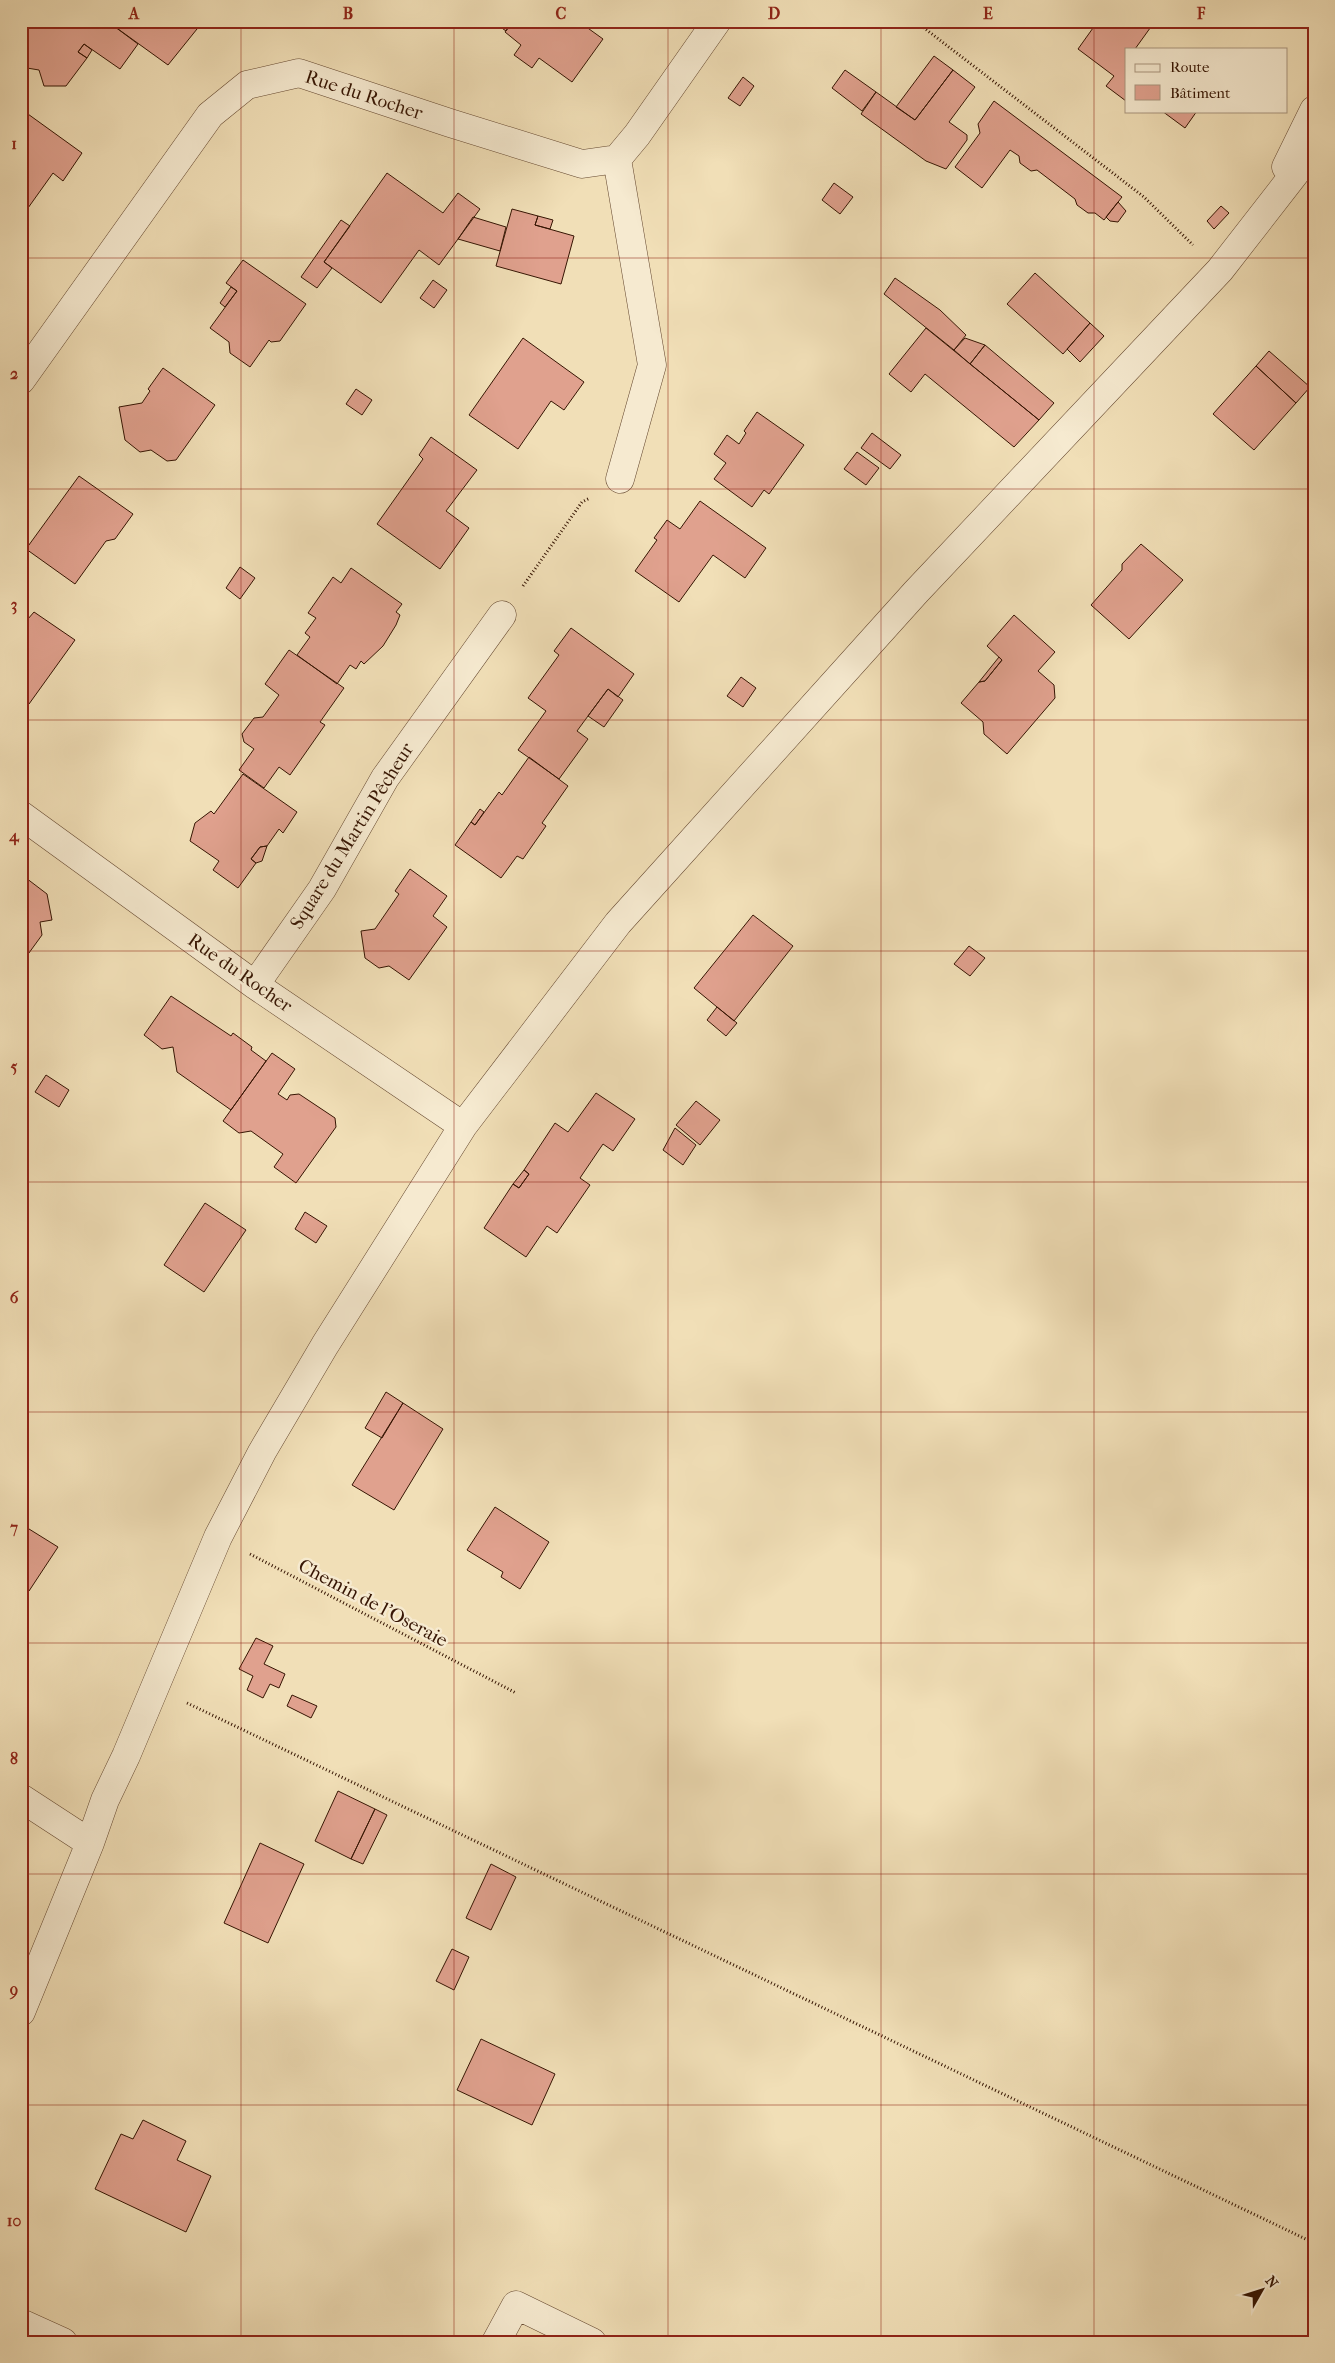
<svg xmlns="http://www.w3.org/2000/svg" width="1335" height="2363" font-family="'IM FELL French Canon',serif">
<rect width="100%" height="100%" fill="#f1dfb7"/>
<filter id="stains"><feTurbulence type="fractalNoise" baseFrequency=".004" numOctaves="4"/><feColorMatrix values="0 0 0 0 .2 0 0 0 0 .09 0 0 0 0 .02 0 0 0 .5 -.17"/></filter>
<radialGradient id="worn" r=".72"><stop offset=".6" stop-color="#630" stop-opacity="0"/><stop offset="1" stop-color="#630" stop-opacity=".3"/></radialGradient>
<path fill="#e0a18e" stroke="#361503" d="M 31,21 L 107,21 L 138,44 L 120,69 L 84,44 L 78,52 L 87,58 L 66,86 L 44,86 L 39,70 L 21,67 L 21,36 Z
M 107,21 L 197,21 L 193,27 L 197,29 L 168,65 Z
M 492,21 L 513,21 L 506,31 Z
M 513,21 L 578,21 L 603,39 L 572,82 L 539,58 L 532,68 L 514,55 L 521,45 L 505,32 Z
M 1098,21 L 1150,21 L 1153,24 L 1135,49 L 1126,49 L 1126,101 L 1106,86 L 1114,76 L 1078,49 Z
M 84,44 L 92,50 L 87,58 L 78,52 Z
M 934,56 L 953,70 L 915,120 L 896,107 Z
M 845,70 L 876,92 L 862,111 L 832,88 Z
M 953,70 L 975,87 L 949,122 L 967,135 L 967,140 L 946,169 L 926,161 L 861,114 L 876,92 L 915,120 Z
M 743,77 L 754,86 L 740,106 L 728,98 Z
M 994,101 L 1122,197 L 1104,220 L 1095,213 L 1088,213 L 1077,205 L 1075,199 L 1037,170 L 1031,171 L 1020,163 L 1019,156 L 1010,150 L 982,188 L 955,167 L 980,133 L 978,124 Z
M 21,109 L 82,153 L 63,181 L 53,173 L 28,208 L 21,203 Z
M 1162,111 L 1197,111 L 1185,128 Z
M 387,173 L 443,213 L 458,193 L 480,209 L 439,265 L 419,250 L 381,303 L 324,262 Z
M 834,183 L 853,197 L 840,214 L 822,200 Z
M 1118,202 L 1126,211 L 1118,222 L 1110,221 L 1106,217 Z
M 1221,206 L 1229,213 L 1214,229 L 1207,221 Z
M 512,209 L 538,216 L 535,225 L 574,236 L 561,284 L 496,266 Z
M 538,216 L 553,220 L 550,229 L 535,225 Z
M 473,217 L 506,227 L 500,251 L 458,239 Z
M 341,220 L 350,226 L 324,262 L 332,268 L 317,288 L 301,277 Z
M 243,260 L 306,304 L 280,341 L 271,342 L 269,340 L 250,367 L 230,353 L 229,342 L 210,328 L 237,291 L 226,283 Z
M 1035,273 L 1090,323 L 1063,354 L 1007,304 Z
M 895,278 L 940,310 L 966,335 L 954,350 L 884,294 Z
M 433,280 L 447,290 L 434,308 L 420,298 Z
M 231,287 L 237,291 L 225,307 L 220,303 Z
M 1090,323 L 1104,336 L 1080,362 L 1067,349 Z
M 926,328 L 1039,420 L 1014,447 L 925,374 L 911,392 L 889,374 Z
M 523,338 L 584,382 L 564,410 L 551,401 L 518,449 L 469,415 Z
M 965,338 L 985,345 L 970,364 L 954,350 Z
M 985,345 L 1054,403 L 1039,420 L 970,364 Z
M 1269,351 L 1310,387 L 1296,403 L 1256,366 Z
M 1256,366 L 1296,403 L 1254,450 L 1213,414 Z
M 163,368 L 215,405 L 176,460 L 167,461 L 151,450 L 140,452 L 125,440 L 119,407 L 142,403 L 150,391 L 148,389 Z
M 356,389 L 372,400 L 362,415 L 346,404 Z
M 757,412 L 804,445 L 769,494 L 764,490 L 752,507 L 714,479 L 726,463 L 714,454 L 727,435 L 739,444 L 746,433 L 744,431 Z
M 872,433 L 901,455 L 890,469 L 861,448 Z
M 431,437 L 477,470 L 446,511 L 469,528 L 440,569 L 377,524 L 423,459 L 419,455 Z
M 857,452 L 879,468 L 866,485 L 844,469 Z
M 79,476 L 133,514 L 115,539 L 106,541 L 75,584 L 26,549 Z
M 700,501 L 766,548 L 745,578 L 713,555 L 679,602 L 635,571 L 657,540 L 654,538 L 667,520 L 680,529 Z
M 1141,544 L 1183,580 L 1129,639 L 1091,605 L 1122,570 L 1122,564 Z
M 240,567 L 255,578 L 240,599 L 226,588 Z
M 351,568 L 402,604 L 396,612 L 400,615 L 396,625 L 383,646 L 364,664 L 361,661 L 356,669 L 350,665 L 337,684 L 297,655 L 310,637 L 305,633 L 316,618 L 308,613 L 333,577 L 341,583 Z
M 34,612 L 75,640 L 29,704 L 21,698 L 21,627 Z
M 1014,615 L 1055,652 L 1038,671 L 1054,685 L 1055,698 L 1007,754 L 984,734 L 983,722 L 961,703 L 979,682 L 985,681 L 1002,660 L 987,646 Z
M 571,628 L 634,674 L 618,697 L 608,689 L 588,716 L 577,731 L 588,739 L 559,779 L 518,750 L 546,711 L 528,698 L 559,655 L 554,651 Z
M 289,650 L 344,688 L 320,722 L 325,725 L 290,775 L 279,767 L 264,788 L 239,770 L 254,749 L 244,742 L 242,734 L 254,718 L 263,717 L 279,695 L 265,684 Z
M 999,657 L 1002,660 L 985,681 L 979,682 Z
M 741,677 L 756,688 L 743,707 L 727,696 Z
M 608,689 L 623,700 L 604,727 L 588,716 Z
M 529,757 L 568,786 L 542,823 L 546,826 L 523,859 L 517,856 L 501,878 L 455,845 L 471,822 L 475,825 L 499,792 L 502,795 Z
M 243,774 L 297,812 L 283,833 L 279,829 L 267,846 L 260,847 L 251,859 L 256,863 L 238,888 L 213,870 L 219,861 L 190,841 L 195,823 L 211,811 L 214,814 Z
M 480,809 L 484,812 L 475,825 L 471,822 Z
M 267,846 L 262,861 L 256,863 L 251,859 L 260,847 Z
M 410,869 L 447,896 L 433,916 L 447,927 L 409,980 L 389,966 L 379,968 L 365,958 L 361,931 L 375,929 L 399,894 L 395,891 Z
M 26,878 L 47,894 L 52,920 L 40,922 L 42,935 L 26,957 L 21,958 L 21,884 Z
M 753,915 L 793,946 L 734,1021 L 694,988 Z
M 969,946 L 985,958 L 970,976 L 954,964 Z
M 171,996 L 231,1036 L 233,1033 L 252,1047 L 251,1050 L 266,1061 L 231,1110 L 177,1072 L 173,1047 L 162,1049 L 144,1035 Z
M 717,1007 L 737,1023 L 726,1036 L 707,1020 Z
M 272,1053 L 295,1069 L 278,1094 L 287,1100 L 290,1095 L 299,1094 L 335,1118 L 336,1127 L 296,1183 L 274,1167 L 283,1154 L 251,1131 L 239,1133 L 223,1121 Z
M 46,1075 L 69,1090 L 59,1107 L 35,1092 Z
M 596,1093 L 635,1119 L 613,1151 L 603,1144 L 580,1178 L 590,1185 L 557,1233 L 547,1226 L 526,1257 L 484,1228 L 513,1184 L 519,1188 L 529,1174 L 524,1170 L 555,1123 L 568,1132 Z
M 696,1101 L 720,1120 L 700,1145 L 676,1125 Z
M 675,1128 L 696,1145 L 683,1165 L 663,1150 Z
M 524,1170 L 529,1174 L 519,1188 L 513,1184 Z
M 205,1203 L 246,1230 L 204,1292 L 164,1265 Z
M 305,1212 L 327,1226 L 316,1243 L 295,1229 Z
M 386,1392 L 403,1403 L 382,1438 L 365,1428 Z
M 403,1403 L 443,1429 L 394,1510 L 352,1485 Z
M 495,1507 L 549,1542 L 520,1589 L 501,1577 L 503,1572 L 467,1550 Z
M 21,1524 L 58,1547 L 29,1591 L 21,1586 Z
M 256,1638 L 273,1646 L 264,1664 L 285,1674 L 279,1688 L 270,1684 L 263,1698 L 247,1690 L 253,1676 L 239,1669 Z
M 292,1695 L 317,1706 L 311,1718 L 287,1706 Z
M 338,1791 L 375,1809 L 351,1859 L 315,1841 Z
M 375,1809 L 387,1815 L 363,1864 L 351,1859 Z
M 260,1843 L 304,1864 L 268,1943 L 224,1923 Z
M 491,1864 L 516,1877 L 491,1930 L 466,1918 Z
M 452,1949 L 469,1957 L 454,1990 L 436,1981 Z
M 481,2039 L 555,2074 L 532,2125 L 457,2090 Z
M 143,2120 L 186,2141 L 177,2160 L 211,2176 L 186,2232 L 95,2189 L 121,2134 L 133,2139 Z"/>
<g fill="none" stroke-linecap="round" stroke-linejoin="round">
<g stroke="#654830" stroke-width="29">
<path id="minor" d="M 617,159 L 652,365 L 620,479
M 1286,167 L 1314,110
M 21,380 L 210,115 L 247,85 L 299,73 L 450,123 L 582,164 L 617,159 L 637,135 L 717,21
M 21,815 L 255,985 L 463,1126
M 255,985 L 322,889 L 385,778 L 502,615
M 21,1798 L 90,1843
M 21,2012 L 90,1843 L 105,1800 L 126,1756 L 218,1537 L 262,1452 L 325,1345 L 463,1126 L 618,923 L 916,592 L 1220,270 L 1314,149
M 21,2323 L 63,2342
M 496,2342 L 516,2305 L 592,2342"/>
</g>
<path stroke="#361503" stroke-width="3" stroke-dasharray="1 2.5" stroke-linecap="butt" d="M 915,21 L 1144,197 L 1193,245
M 523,586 L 582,502 L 590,498
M 250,1554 L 516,1693
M 187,1703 L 1314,2243"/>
<use href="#minor" stroke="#f6ead0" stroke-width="28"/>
</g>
<path fill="none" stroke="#8f2418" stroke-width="1" stroke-opacity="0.55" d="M 241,21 L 241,2342M 454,21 L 454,2342M 668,21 L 668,2342M 881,21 L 881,2342M 1094,21 L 1094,2342M 21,258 L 1314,258M 21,489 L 1314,489M 21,720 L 1314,720M 21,951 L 1314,951M 21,1182 L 1314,1182M 21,1412 L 1314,1412M 21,1643 L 1314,1643M 21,1874 L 1314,1874M 21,2105 L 1314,2105"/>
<g text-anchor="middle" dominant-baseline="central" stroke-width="5" stroke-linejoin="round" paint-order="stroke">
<g font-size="19" fill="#361503" stroke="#f6ead0">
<text transform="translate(364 95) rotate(18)">Rue du Rocher</text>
<text transform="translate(352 836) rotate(-58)">Square du Martin Pêcheur</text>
<text transform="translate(240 973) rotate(35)">Rue du Rocher</text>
<text transform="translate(373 1603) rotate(28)">Chemin de l'Oseraie</text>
</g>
</g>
<rect width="1335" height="2363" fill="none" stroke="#f1dfb7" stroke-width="55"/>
<rect x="1125" y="48" width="162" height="65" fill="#f6ead0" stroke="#a9957e"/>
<rect x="1135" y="64" width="25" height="8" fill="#f6ead0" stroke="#a9957e"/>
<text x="1170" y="72" font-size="15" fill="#361503">Route</text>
<rect x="1135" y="85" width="25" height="15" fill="#e0a18e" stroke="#a9957e"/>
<text x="1170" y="98" font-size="15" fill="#361503">Bâtiment</text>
<g transform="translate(1262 2290) rotate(51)" stroke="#f6ead0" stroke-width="4" paint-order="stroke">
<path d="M0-4L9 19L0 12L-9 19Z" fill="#361503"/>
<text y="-8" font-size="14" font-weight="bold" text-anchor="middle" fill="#361503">N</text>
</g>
<rect x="28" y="28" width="1280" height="2308" fill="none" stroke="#8f2418" stroke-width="2"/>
<g font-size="16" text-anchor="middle" font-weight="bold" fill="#8f2418">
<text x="134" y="19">A</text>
<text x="348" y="19">B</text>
<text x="561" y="19">C</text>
<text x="774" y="19">D</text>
<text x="988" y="19">E</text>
<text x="1201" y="19">F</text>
<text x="14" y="149">1</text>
<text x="14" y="379">2</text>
<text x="14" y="610">3</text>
<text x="14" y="841">4</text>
<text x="14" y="1072">5</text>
<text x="14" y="1303">6</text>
<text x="14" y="1533">7</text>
<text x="14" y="1764">8</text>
<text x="14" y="1995">9</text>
<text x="14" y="2226">10</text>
</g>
<rect width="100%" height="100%" filter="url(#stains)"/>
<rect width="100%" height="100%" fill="url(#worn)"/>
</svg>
